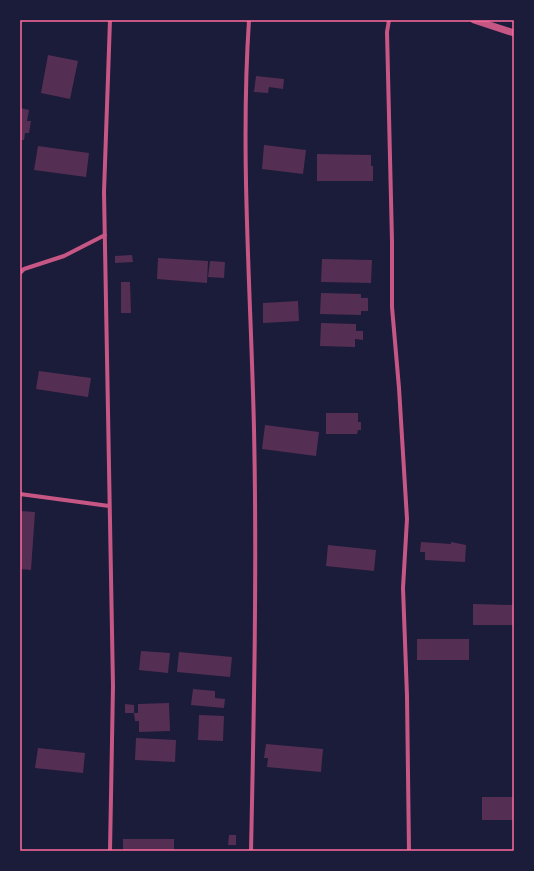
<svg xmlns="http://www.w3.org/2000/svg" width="534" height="871" font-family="Jost,sans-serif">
<rect width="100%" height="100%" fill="#1b1b3a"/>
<path fill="#542f53" d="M 48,55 L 78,61 L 70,99 L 41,93 Z
M 256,76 L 284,79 L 283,89 L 269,87 L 268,93 L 254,92 Z
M 20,108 L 29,110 L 27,121 L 31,121 L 29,133 L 25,133 L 24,140 L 20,140 Z
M 264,145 L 306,150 L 303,174 L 262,169 Z
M 38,146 L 89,153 L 86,177 L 34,170 Z
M 317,154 L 371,155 L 371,166 L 373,166 L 373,181 L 317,181 Z
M 132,255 L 133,262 L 115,263 L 115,256 Z
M 158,258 L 208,261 L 207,283 L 157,279 Z
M 322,259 L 372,260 L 371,283 L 321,282 Z
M 210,261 L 225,262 L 224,278 L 208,277 Z
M 121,282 L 130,282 L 131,313 L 121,313 Z
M 321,293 L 361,294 L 361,298 L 368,298 L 368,311 L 361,311 L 361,315 L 320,314 Z
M 298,301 L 299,321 L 263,323 L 263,303 Z
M 321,323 L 356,324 L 356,331 L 363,331 L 363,340 L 355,339 L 355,347 L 320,346 Z
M 39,371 L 91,378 L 88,397 L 36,389 Z
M 326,413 L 358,413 L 358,422 L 361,422 L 361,430 L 358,430 L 357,434 L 326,434 Z
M 265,425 L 319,432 L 316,456 L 262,449 Z
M 20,511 L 35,512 L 31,570 L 20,569 Z
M 421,542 L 451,544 L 451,542 L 466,545 L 465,562 L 425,560 L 425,552 L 420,552 Z
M 328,545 L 376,550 L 374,571 L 326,566 Z
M 473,604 L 514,605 L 514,625 L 473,625 Z
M 417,639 L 469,639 L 469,660 L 417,660 Z
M 141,651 L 170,653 L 168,673 L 139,670 Z
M 179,652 L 232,657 L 230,677 L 177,672 Z
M 193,689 L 215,691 L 215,698 L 225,699 L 224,708 L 191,705 Z
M 169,703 L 170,731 L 139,732 L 139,721 L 135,721 L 134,713 L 138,713 L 138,704 Z
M 125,704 L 134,705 L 134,713 L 125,713 Z
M 199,715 L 224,716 L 223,741 L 198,740 Z
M 136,738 L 176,740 L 175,762 L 135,760 Z
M 266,744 L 323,749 L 321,772 L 267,767 L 268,758 L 264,758 Z
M 38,748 L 85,753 L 83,773 L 35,768 Z
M 482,797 L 514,797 L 514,820 L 482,820 Z
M 229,835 L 236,835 L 236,845 L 228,845 Z
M 123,839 L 174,839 L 174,851 L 123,851 Z"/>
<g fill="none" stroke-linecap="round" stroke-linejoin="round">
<path stroke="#c65784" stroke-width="4" d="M 110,20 L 104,192 L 113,686 L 110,851
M 249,20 C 240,156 251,293 254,429 C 257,570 254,711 251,851
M 389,20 L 387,32 L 392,241 L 392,307 L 399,388 L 407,519 L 403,588 L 407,696 L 409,851
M 20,273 L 24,269 L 64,256 L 105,235
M 20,494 L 109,506"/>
<path stroke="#c65784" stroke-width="7" d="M 474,20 L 514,33"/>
</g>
<rect width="534" height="871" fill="none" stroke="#1b1b3a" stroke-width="42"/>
<rect x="21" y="21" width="492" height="829" fill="none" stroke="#ff6b9d" stroke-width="1.5"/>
</svg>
